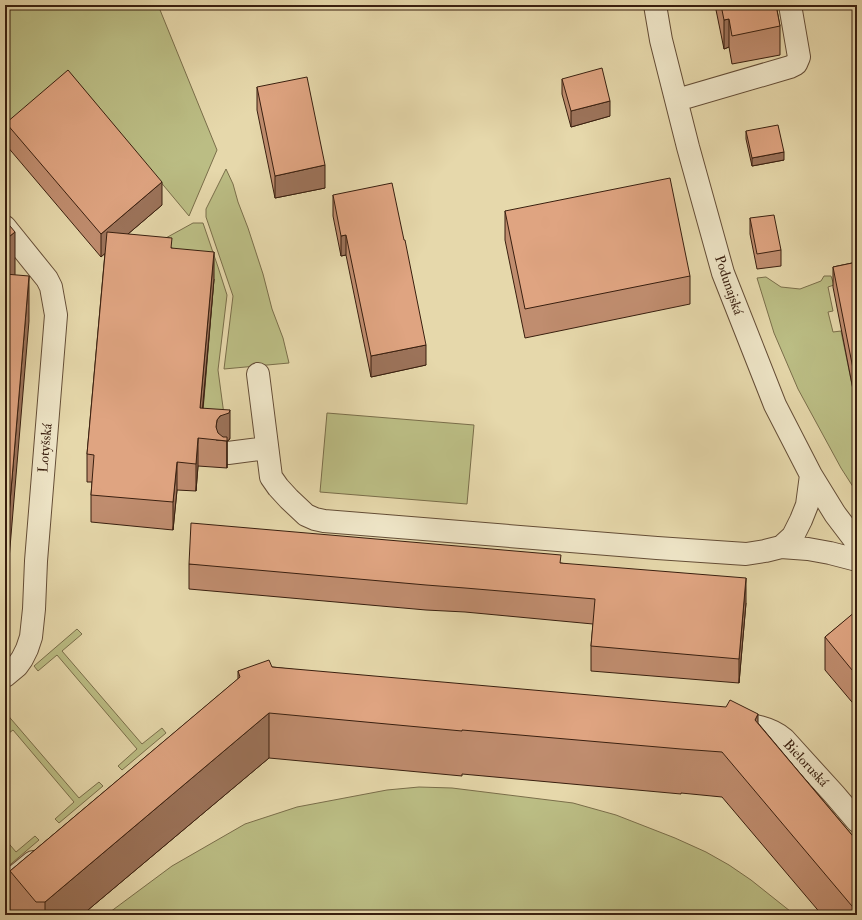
<svg xmlns="http://www.w3.org/2000/svg" width="862" height="920" font-family="'IM FELL Double Pica',serif">
<rect width="100%" height="100%" fill="#e6d8ab"/>
<filter id="stains"><feTurbulence type="fractalNoise" baseFrequency=".005" numOctaves="4"/><feColorMatrix values="0 0 0 0 .2 0 0 0 0 .09 0 0 0 0 .02 0 0 0 .5 -.17"/></filter>
<radialGradient id="worn" r=".72"><stop offset=".6" stop-color="#630" stop-opacity="0"/><stop offset="1" stop-color="#630" stop-opacity=".3"/></radialGradient>
<path fill="#bbbd84" stroke="#7a6e4a" d="M 5,5 L 158,5 L 217,150 L 189,216 L 69,72 L 5,127 Z
M 226,169 L 233,184 L 238,202 L 248,228 L 263,274 L 272,309 L 283,338 L 289,363 L 224,369 L 233,296 L 206,217 L 206,209 Z
M 193,223 L 203,223 L 218,267 L 227,295 L 218,370 L 227,437 L 201,435 L 214,279 L 172,275 L 164,239 Z
M 824,276 L 831,276 L 834,285 L 828,287 L 833,311 L 828,312 L 833,332 L 841,331 L 857,409 L 857,424 L 855,424 L 857,436 L 857,493 L 841,468 L 798,389 L 774,333 L 757,278 L 766,277 L 781,287 L 800,289 L 821,281 Z
M 327,413 L 474,425 L 467,504 L 320,492 Z
M 77,629 L 82,634 L 62,651 L 142,744 L 162,728 L 166,733 L 122,770 L 118,766 L 137,749 L 57,655 L 38,671 L 34,666 Z
M 5,712 L 79,798 L 99,782 L 103,786 L 59,823 L 55,819 L 74,802 L 13,730 L 5,736 L 5,727 L 8,724 L 5,721 Z
M 419,787 L 452,788 L 573,803 L 616,815 L 675,838 L 706,852 L 729,865 L 751,880 L 795,915 L 106,915 L 172,866 L 245,824 L 297,807 L 387,790 Z
M 35,836 L 39,840 L 5,869 L 5,861 L 10,856 L 5,850 L 5,839 L 16,852 Z"/>
<g fill="none" stroke-linecap="round" stroke-linejoin="round">
<g stroke="#644d36" stroke-width="24">
<path id="minor" d="M 655,5 L 661,40 L 688,147 L 723,273 L 775,405 L 811,475 L 835,514 L 857,543
M 677,100 L 790,67 L 796,64 L 799,57 L 790,5
M 5,227 L 47,279 L 51,287 L 56,315 L 36,561 L 34,609 L 31,637 L 27,649 L 22,659 L 17,666 L 5,676
M 258,374 L 271,477 L 278,487 L 289,499 L 306,515 L 315,519 L 324,521 L 657,548 L 746,554 L 765,551 L 781,547 L 808,549 L 830,553 L 857,560
M 228,453 L 267,448
M 781,547 L 793,536 L 801,520 L 807,505 L 811,475
M 731,723 C 750,725 769,726 784,739 L 834,794 L 857,821
M 5,885 L 33,862"/>
</g>
<use href="#minor" stroke="#efe6c8" stroke-width="22"/>
</g>
<path fill="#c08d6f" stroke="#391f0f" d="M 715,5 L 776,5 L 780,26 L 780,55 L 732,64 L 729,47 L 724,49 Z
M 562,79 L 610,116 L 571,127 L 562,94 Z
M 257,87 L 325,188 L 275,198 L 257,110 Z
M 855,91 L 857,91 L 857,123 L 855,114 Z
M 6,123 L 162,205 L 128,234 L 172,248 L 214,279 L 203,408 L 230,438 L 229,440 L 227,441 L 227,468 L 198,466 L 196,491 L 177,490 L 173,530 L 91,522 L 91,495 L 92,482 L 87,482 L 87,454 L 105,253 L 101,257 L 6,145 Z
M 746,131 L 784,160 L 752,166 L 746,139 Z
M 333,195 L 426,365 L 371,377 L 346,255 L 341,256 L 333,216 Z
M 505,211 L 690,276 L 690,304 L 525,338 L 505,240 Z
M 750,218 L 781,250 L 781,266 L 757,269 L 750,234 Z
M 857,262 L 857,410 L 833,287 L 833,267 Z
M 561,563 L 746,603 L 739,683 L 591,671 L 591,646 L 593,624 L 465,612 L 426,610 L 189,589 L 189,564 Z
M 857,611 L 857,708 L 825,670 L 825,637 Z
M 272,667 L 758,723 L 857,841 L 857,915 L 822,915 L 722,797 L 681,793 L 681,794 L 462,774 L 462,776 L 269,758 L 82,915 L 10,915 L 10,871 L 238,679 L 238,671 Z"/>
<path fill="#9c735a" stroke="#391f0f" d="M 729,19 L 729,47 L 724,49 L 724,20 Z
M 610,101 L 610,116 L 571,127 L 571,111 Z
M 784,152 L 784,160 L 752,166 L 752,158 Z
M 325,165 L 325,188 L 275,198 L 275,176 Z
M 162,182 L 162,205 L 101,257 L 101,234 Z
M 15,232 L 15,277 L 5,285 L 5,240 Z
M 346,235 L 346,255 L 341,256 L 341,236 Z
M 214,252 L 214,279 L 200,436 L 200,408 Z
M 29,276 L 29,321 L 5,607 L 5,562 Z
M 426,345 L 426,365 L 371,377 L 371,356 Z
M 230,410 L 230,438 L 229,440 L 227,441 L 227,468 L 227,441 L 216,440 L 216,427 L 217,420 L 220,416 Z
M 198,438 L 198,466 L 196,491 L 196,464 Z
M 177,462 L 177,490 L 173,530 L 173,502 Z
M 746,578 L 746,603 L 739,683 L 739,659 Z
M 269,713 L 269,758 L 82,915 L 45,915 L 45,902 Z
M 758,714 L 758,759 L 755,720 Z"/>
<path fill="#dfa481" stroke="#391f0f" d="M 721,5 L 776,5 L 780,26 L 732,36 L 729,19 L 724,20 Z
M 602,68 L 610,101 L 571,111 L 562,79 Z
M 68,70 L 162,182 L 101,234 L 6,123 Z
M 307,77 L 325,165 L 275,176 L 257,87 Z
M 855,91 L 857,91 L 857,100 Z
M 778,125 L 784,152 L 752,158 L 746,131 Z
M 670,178 L 690,276 L 525,309 L 505,211 Z
M 392,183 L 404,240 L 405,240 L 426,345 L 371,356 L 346,235 L 341,236 L 333,195 Z
M 774,215 L 781,250 L 757,254 L 750,218 Z
M 5,220 L 15,232 L 5,240 Z
M 107,232 L 172,238 L 171,248 L 214,252 L 200,408 L 230,410 L 229,413 L 220,416 L 217,420 L 216,427 L 218,433 L 223,437 L 227,437 L 227,441 L 198,438 L 196,464 L 177,462 L 173,502 L 91,495 L 94,455 L 87,454 Z
M 857,262 L 857,389 L 833,267 Z
M 5,274 L 29,276 L 5,562 Z
M 191,523 L 561,555 L 560,563 L 746,578 L 739,659 L 591,646 L 595,599 L 465,588 L 426,585 L 189,564 Z
M 856,611 L 857,611 L 857,676 L 825,637 Z
M 269,660 L 272,667 L 726,707 L 730,700 L 758,714 L 755,720 L 857,841 L 857,912 L 722,752 L 681,749 L 462,730 L 462,731 L 269,713 L 45,902 L 36,902 L 10,871 L 240,677 L 238,671 Z"/>
<g text-anchor="middle" dominant-baseline="central" stroke-width="3" stroke-linejoin="round" paint-order="stroke">
<g font-size="14" fill="#391f0f" stroke="#efe6c8">
<text transform="translate(729 285) rotate(71)">Podunajská</text>
<text transform="translate(45 448) rotate(-85)">Lotyšská</text>
<text transform="translate(806 763) rotate(47)">Bieloruská</text>
</g>
</g>
<rect width="862" height="920" fill="none" stroke="#e6d8ab" stroke-width="20"/>
<rect x="6" y="6" width="850" height="908" fill="none" stroke="#391f0f" stroke-width="2"/>
<rect x="10" y="10" width="842" height="900" fill="none" stroke="#391f0f"/>
<rect width="100%" height="100%" filter="url(#stains)"/>
<rect width="100%" height="100%" fill="url(#worn)"/>
</svg>
